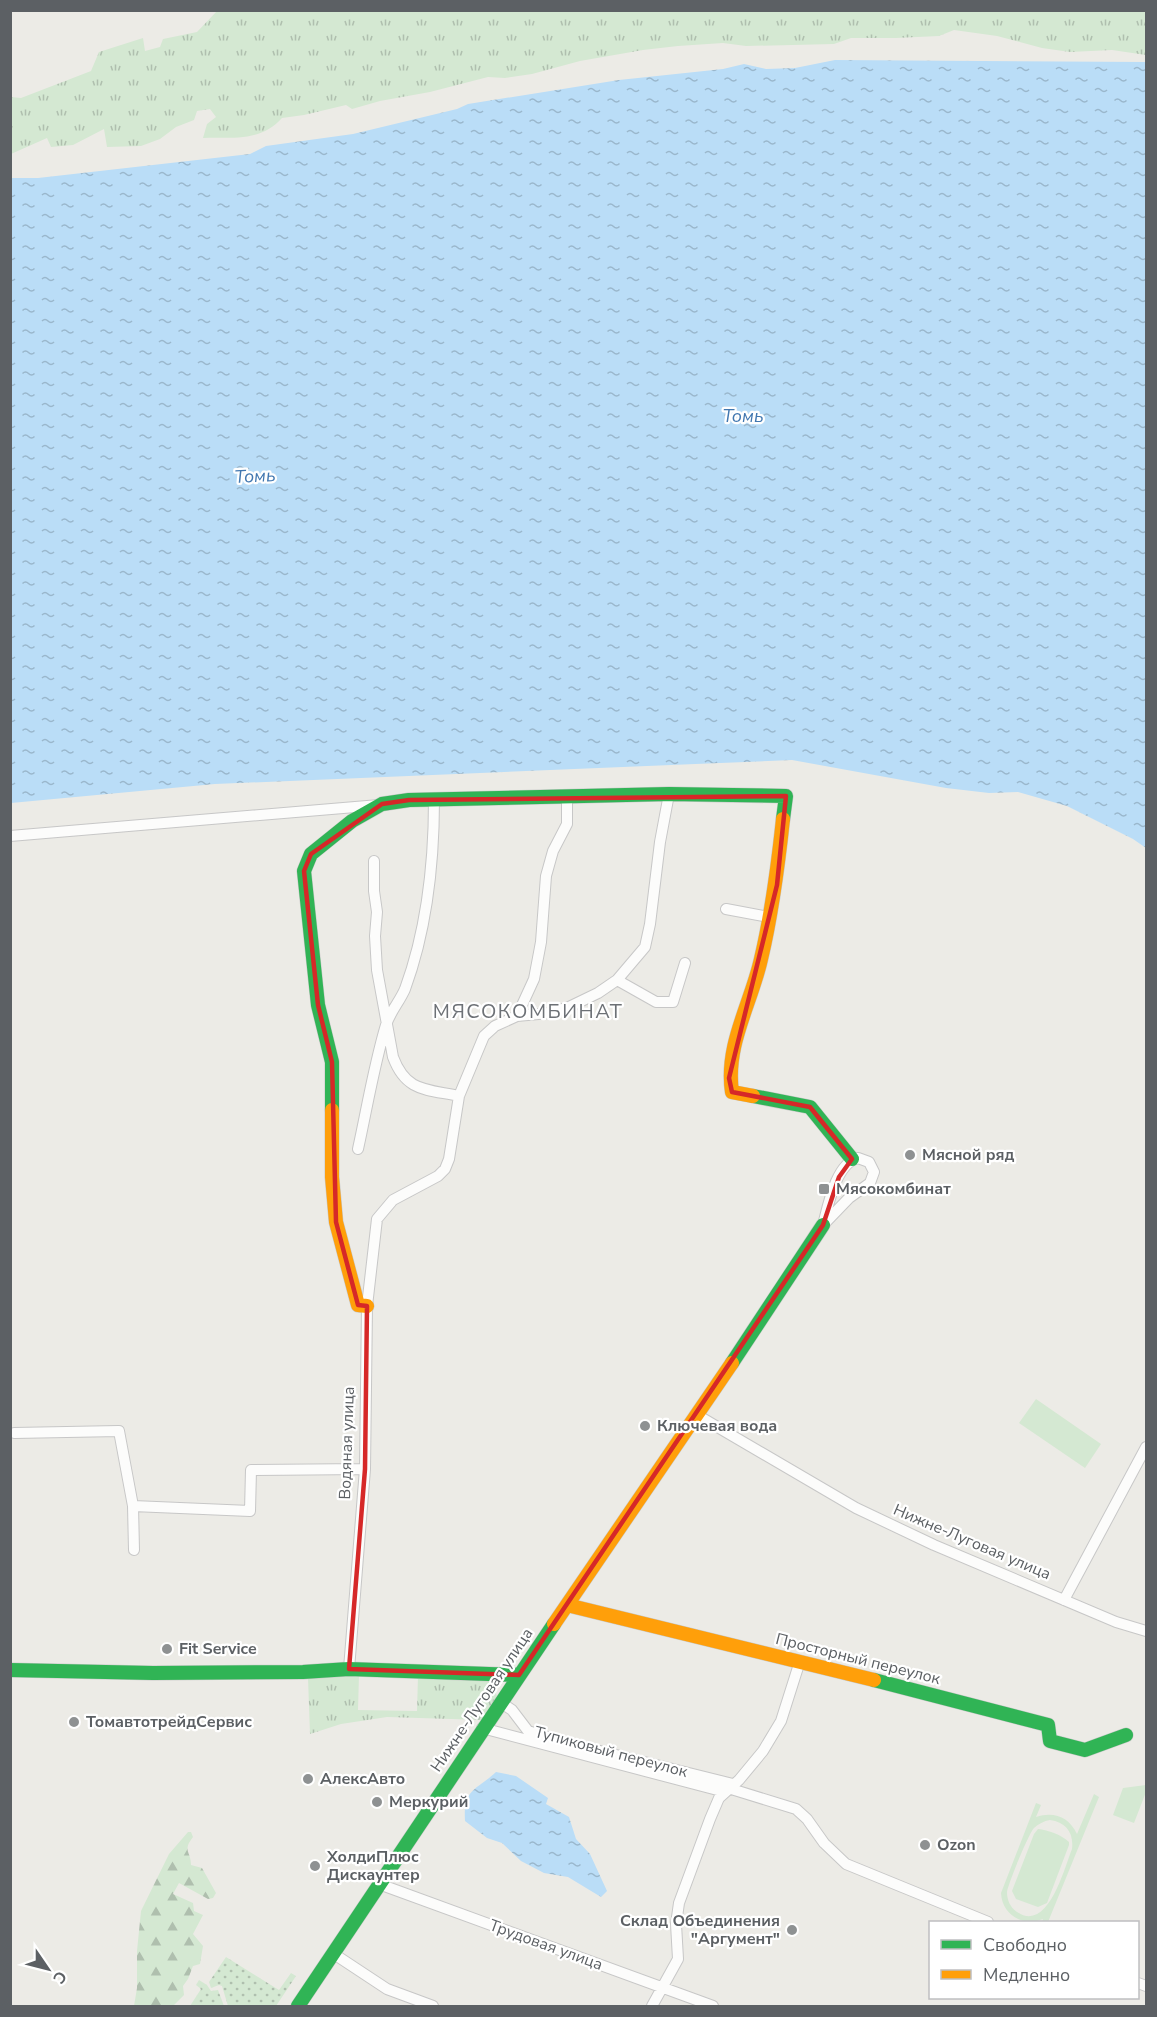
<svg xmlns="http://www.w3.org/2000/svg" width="1157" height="2017" font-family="'Nunito Sans',sans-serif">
<defs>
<pattern id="grass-tufts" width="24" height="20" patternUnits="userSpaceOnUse" patternTransform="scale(1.5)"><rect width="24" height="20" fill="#d4e8d2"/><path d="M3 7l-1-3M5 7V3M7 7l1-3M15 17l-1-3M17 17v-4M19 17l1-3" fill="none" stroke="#afbfae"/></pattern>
<pattern id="forest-firs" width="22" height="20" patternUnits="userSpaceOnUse" patternTransform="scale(1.5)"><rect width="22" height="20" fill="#d4e8d2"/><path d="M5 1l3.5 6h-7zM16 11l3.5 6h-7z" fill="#afbfae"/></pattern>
<pattern id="garden-dots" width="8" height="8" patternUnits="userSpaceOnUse" patternTransform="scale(1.5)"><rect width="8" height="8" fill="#d4e8d2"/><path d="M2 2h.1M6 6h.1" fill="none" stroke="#afbfae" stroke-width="1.8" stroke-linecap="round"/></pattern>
<pattern id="water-ripples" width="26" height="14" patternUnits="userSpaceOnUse" patternTransform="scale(1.5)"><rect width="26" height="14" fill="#baddf7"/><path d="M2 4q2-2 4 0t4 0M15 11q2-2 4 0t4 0" fill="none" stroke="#9ab7cc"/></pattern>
</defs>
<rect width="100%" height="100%" fill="#ecebe6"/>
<path fill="url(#grass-tufts)" d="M 217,11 L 1146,10 L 1146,55 L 1112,50 L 1070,52 L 1042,48 L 997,36 L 954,30 L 939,36 L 896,38 L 851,38 L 834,44 L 746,46 L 723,43 L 678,46 L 643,50 L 580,61 L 532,74 L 505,78 L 488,77 L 430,92 L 380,101 L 352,109 L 346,105 L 304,115 L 282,118 C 261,142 232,137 203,138 L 207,124 L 216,117 L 210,109 L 197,111 L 194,120 L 176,127 L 160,139 L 141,146 L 107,147 L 104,129 L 73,145 L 51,147 L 47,138 L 11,154 L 11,97 L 21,98 L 91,71 L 99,52 L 143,38 L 145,51 L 160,47 L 163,39 L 197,32 Z
M 359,1675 L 358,1710 L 417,1711 L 418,1676 L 490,1679 L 497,1696 L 483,1720 L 387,1717 L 341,1724 L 310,1734 L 308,1678 Z"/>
<path fill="url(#forest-firs)" d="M 188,1832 L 191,1832 L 193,1837 C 182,1851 191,1851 191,1865 L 202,1868 L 216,1893 L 213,1898 L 208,1899 L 179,1883 L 173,1894 L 193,1903 L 194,1911 L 203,1915 L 193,1934 L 203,1946 L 200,1964 L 193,1966 L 188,1979 L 183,1986 L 184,1995 L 173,2006 L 134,2006 L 137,1988 L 137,1951 L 141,1911 L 169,1854 Z"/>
<path fill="#d4e8d2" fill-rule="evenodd" d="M 1036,1399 L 1101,1444 L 1085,1468 L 1019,1423 Z
M 1146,1785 L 1146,1792 L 1134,1823 L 1113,1815 L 1123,1788 Z
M 1094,1794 L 1099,1797 L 1048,1922 L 1042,1922 L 1043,1919 C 1023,1927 1002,1915 1001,1893 L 1036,1803 L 1041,1805 L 1036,1817 C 1054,1811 1069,1817 1077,1834 ZM 1050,1820 C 1066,1822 1074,1833 1072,1849 C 1064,1869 1048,1933 1017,1912 C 1010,1907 1007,1900 1007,1892 C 1008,1884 1029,1833 1034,1828 C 1038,1824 1044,1821 1050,1820 Z
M 1038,1829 C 1048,1830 1062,1835 1069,1842 L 1069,1845 L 1047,1903 L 1038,1907 L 1016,1899 L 1012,1891 L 1034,1834 Z"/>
<path fill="url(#garden-dots)" d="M 226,1957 L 279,1990 L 291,1973 L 296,1976 L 276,2006 L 228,2006 L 222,1986 L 219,1985 L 211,1988 L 209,1982 Z
M 199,1980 L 207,1985 L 211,1991 L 218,1990 L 224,2006 L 190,2006 L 201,1989 L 196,1985 Z"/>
<path fill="url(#water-ripples)" d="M 835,60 L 1146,62 L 1146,848 L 1133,839 L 1067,806 L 1018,792 L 989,793 L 946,788 L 792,760 L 215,784 L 11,803 L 11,178 L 38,178 L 250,154 L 266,146 L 353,134 L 457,109 L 468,104 L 619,80 L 723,69 L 744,64 L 766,69 L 795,68 Z
M 496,1772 L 516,1776 L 548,1798 L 546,1804 L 569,1817 L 576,1839 L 590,1854 L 607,1891 L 601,1897 L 568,1877 L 544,1873 L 521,1861 L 502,1843 L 487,1838 L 465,1821 C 463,1788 476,1791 496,1772 Z"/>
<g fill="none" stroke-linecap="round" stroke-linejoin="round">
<g stroke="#c7c7c7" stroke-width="12">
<path id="street" d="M 10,836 L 379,805
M 374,861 L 374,891 L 377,912 L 375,936 L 377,970 L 393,1057 C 406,1092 426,1089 459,1096
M 726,909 L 769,917
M 617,980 L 656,1002 L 673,1002 L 685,963
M 517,1016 L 549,1013 L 569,1007 L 598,993 L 617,980 L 645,947 L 650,924 L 660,842 L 669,794
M 358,1149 C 367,1108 374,1065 386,1025 C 390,1012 400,1001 405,989 C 427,929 434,863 434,800
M 858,1158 L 869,1162 L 874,1172 L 870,1183 L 849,1198 L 823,1225 C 828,1206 836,1163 858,1158 Z
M 697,1415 L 856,1508 L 934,1545 L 1116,1622 L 1146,1631
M 14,1433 L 119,1431 L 133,1506
M 134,1550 L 133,1506 L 250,1511 L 251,1470 L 365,1469
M 1064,1600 L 1146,1447
M 349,1669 L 365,1469 L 367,1306 L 377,1219 L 393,1200 L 438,1176 L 445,1169 L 449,1159 L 459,1096 L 484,1036 L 495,1026 L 517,1016 L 534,979 L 541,942 L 546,876 L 553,851 L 567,824 L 567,796
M 500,1702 L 512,1710 L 528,1731 L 560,1741 L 733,1784
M 482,1728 L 725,1792
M 728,1788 L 796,1809 L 807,1819 L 824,1843 L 846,1864 L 988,1922
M 379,1884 L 713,2006
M 334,1954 L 387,1989 L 433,2006
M 1138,1983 L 1146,1986
M 652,2006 L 678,1959 L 676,1924 L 679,1903 L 710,1819 L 719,1798 L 739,1780 L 763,1751 L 781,1721 L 800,1661"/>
</g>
<g stroke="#c8c9c8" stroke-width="15">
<path id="fast" d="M 753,1096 L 810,1107 L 852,1159
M 332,1110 L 332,1062 L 318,1005 L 304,871 L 311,854 L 352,821 L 382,804 L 409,800 L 669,794 L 786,796 L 783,819
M 732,1363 L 823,1225
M 10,1670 L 153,1673 L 303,1672 L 349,1669 L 519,1675
M 874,1680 L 1048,1725 L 1050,1741 L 1085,1750 L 1126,1735
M 298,2006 L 554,1624"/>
</g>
<g stroke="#c8c9c8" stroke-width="15">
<path id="slow" d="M 753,1096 L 732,1092 C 725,1045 751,1004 761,959 C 772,913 778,866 783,819
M 332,1110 L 332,1177 L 336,1222 L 358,1305 L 367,1306
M 567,1605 L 874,1680
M 554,1624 L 732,1363"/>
</g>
<use href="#street" stroke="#fcfcfb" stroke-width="10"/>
<use href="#fast" stroke="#30b455" stroke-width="14"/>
<use href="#slow" stroke="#ff9f0a" stroke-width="14"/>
</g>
<path fill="none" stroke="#d62828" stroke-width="4.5" stroke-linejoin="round" d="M 786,796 L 777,885 L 729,1078 L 732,1092 L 810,1107 L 852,1159 L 839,1177 L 823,1225 L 519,1675 L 349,1669 L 365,1469 L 367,1306 L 358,1305 L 336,1222 L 332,1062 L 318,1005 L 304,871 L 311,854 L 382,804 L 409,800 Z"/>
<g fill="#8e9192" stroke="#fff" stroke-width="2">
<circle cx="910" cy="1155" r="6"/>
<rect x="818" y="1183" width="12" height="12" rx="3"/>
<circle cx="645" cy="1426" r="6"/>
<circle cx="167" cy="1649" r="6"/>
<circle cx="74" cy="1722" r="6"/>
<circle cx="308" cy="1779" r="6"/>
<circle cx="377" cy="1802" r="6"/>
<circle cx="925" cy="1845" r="6"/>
<circle cx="315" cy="1866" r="6"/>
<circle cx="792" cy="1930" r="6"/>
</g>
<g text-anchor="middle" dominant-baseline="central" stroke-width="4.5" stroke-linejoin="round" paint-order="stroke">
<g font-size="16" font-weight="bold" fill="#5c6064" stroke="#fff" text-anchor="start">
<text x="922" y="1155">Мясной ряд</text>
<text x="836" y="1189">Мясокомбинат</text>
<text x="657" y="1426">Ключевая вода</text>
<text x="179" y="1649">Fit Service</text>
<text x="86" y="1722">ТомавтотрейдСервис</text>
<text x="320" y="1779">АлексАвто</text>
<text x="389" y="1802">Меркурий</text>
<text x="937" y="1845">Ozon</text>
<text x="327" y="1857">ХолдиПлюс<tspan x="327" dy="18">Дискаунтер</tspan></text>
<text x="780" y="1921" text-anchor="end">Склад Объединения<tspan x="780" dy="18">"Аргумент"</tspan></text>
</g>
<g font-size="16" fill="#5c6064" stroke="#fff">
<text transform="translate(347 1443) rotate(-88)">Водяная улица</text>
<text transform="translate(972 1542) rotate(23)">Нижне-Луговая улица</text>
<text transform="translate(858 1659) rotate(14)">Просторный переулок</text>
<text transform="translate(482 1700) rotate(-56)">Нижне-Луговая улица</text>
<text transform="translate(611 1752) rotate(15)">Тупиковый переулок</text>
<text transform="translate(546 1945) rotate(20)">Трудовая улица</text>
</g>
<g font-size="18" font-style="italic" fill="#4177b0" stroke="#fff">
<text x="743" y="416">Томь</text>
<text transform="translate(255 476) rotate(-3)">Томь</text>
</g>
<g font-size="20" letter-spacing="1.5" fill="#6d7176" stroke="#fff">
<text x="528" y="1011">МЯСОКОМБИНАТ</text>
</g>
</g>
<rect width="1157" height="2017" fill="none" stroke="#5c6064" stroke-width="24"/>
<rect x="929" y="1921" width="210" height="78" fill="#ffffff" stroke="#bebfc1" stroke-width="1.5"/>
<rect x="941" y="1940" width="30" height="9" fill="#30b455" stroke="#bebfc1" stroke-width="1.5"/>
<text x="983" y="1951" font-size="18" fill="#5c6064">Свободно</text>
<rect x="941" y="1970" width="30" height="9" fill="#ff9f0a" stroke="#bebfc1" stroke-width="1.5"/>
<text x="983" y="1981" font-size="18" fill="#5c6064">Медленно</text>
<g transform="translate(48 1969) rotate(125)" stroke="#ffffff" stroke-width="4.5" paint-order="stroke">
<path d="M0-4.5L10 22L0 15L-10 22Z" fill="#5c6064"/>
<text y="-9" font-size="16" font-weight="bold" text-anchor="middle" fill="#5c6064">С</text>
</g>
</svg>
